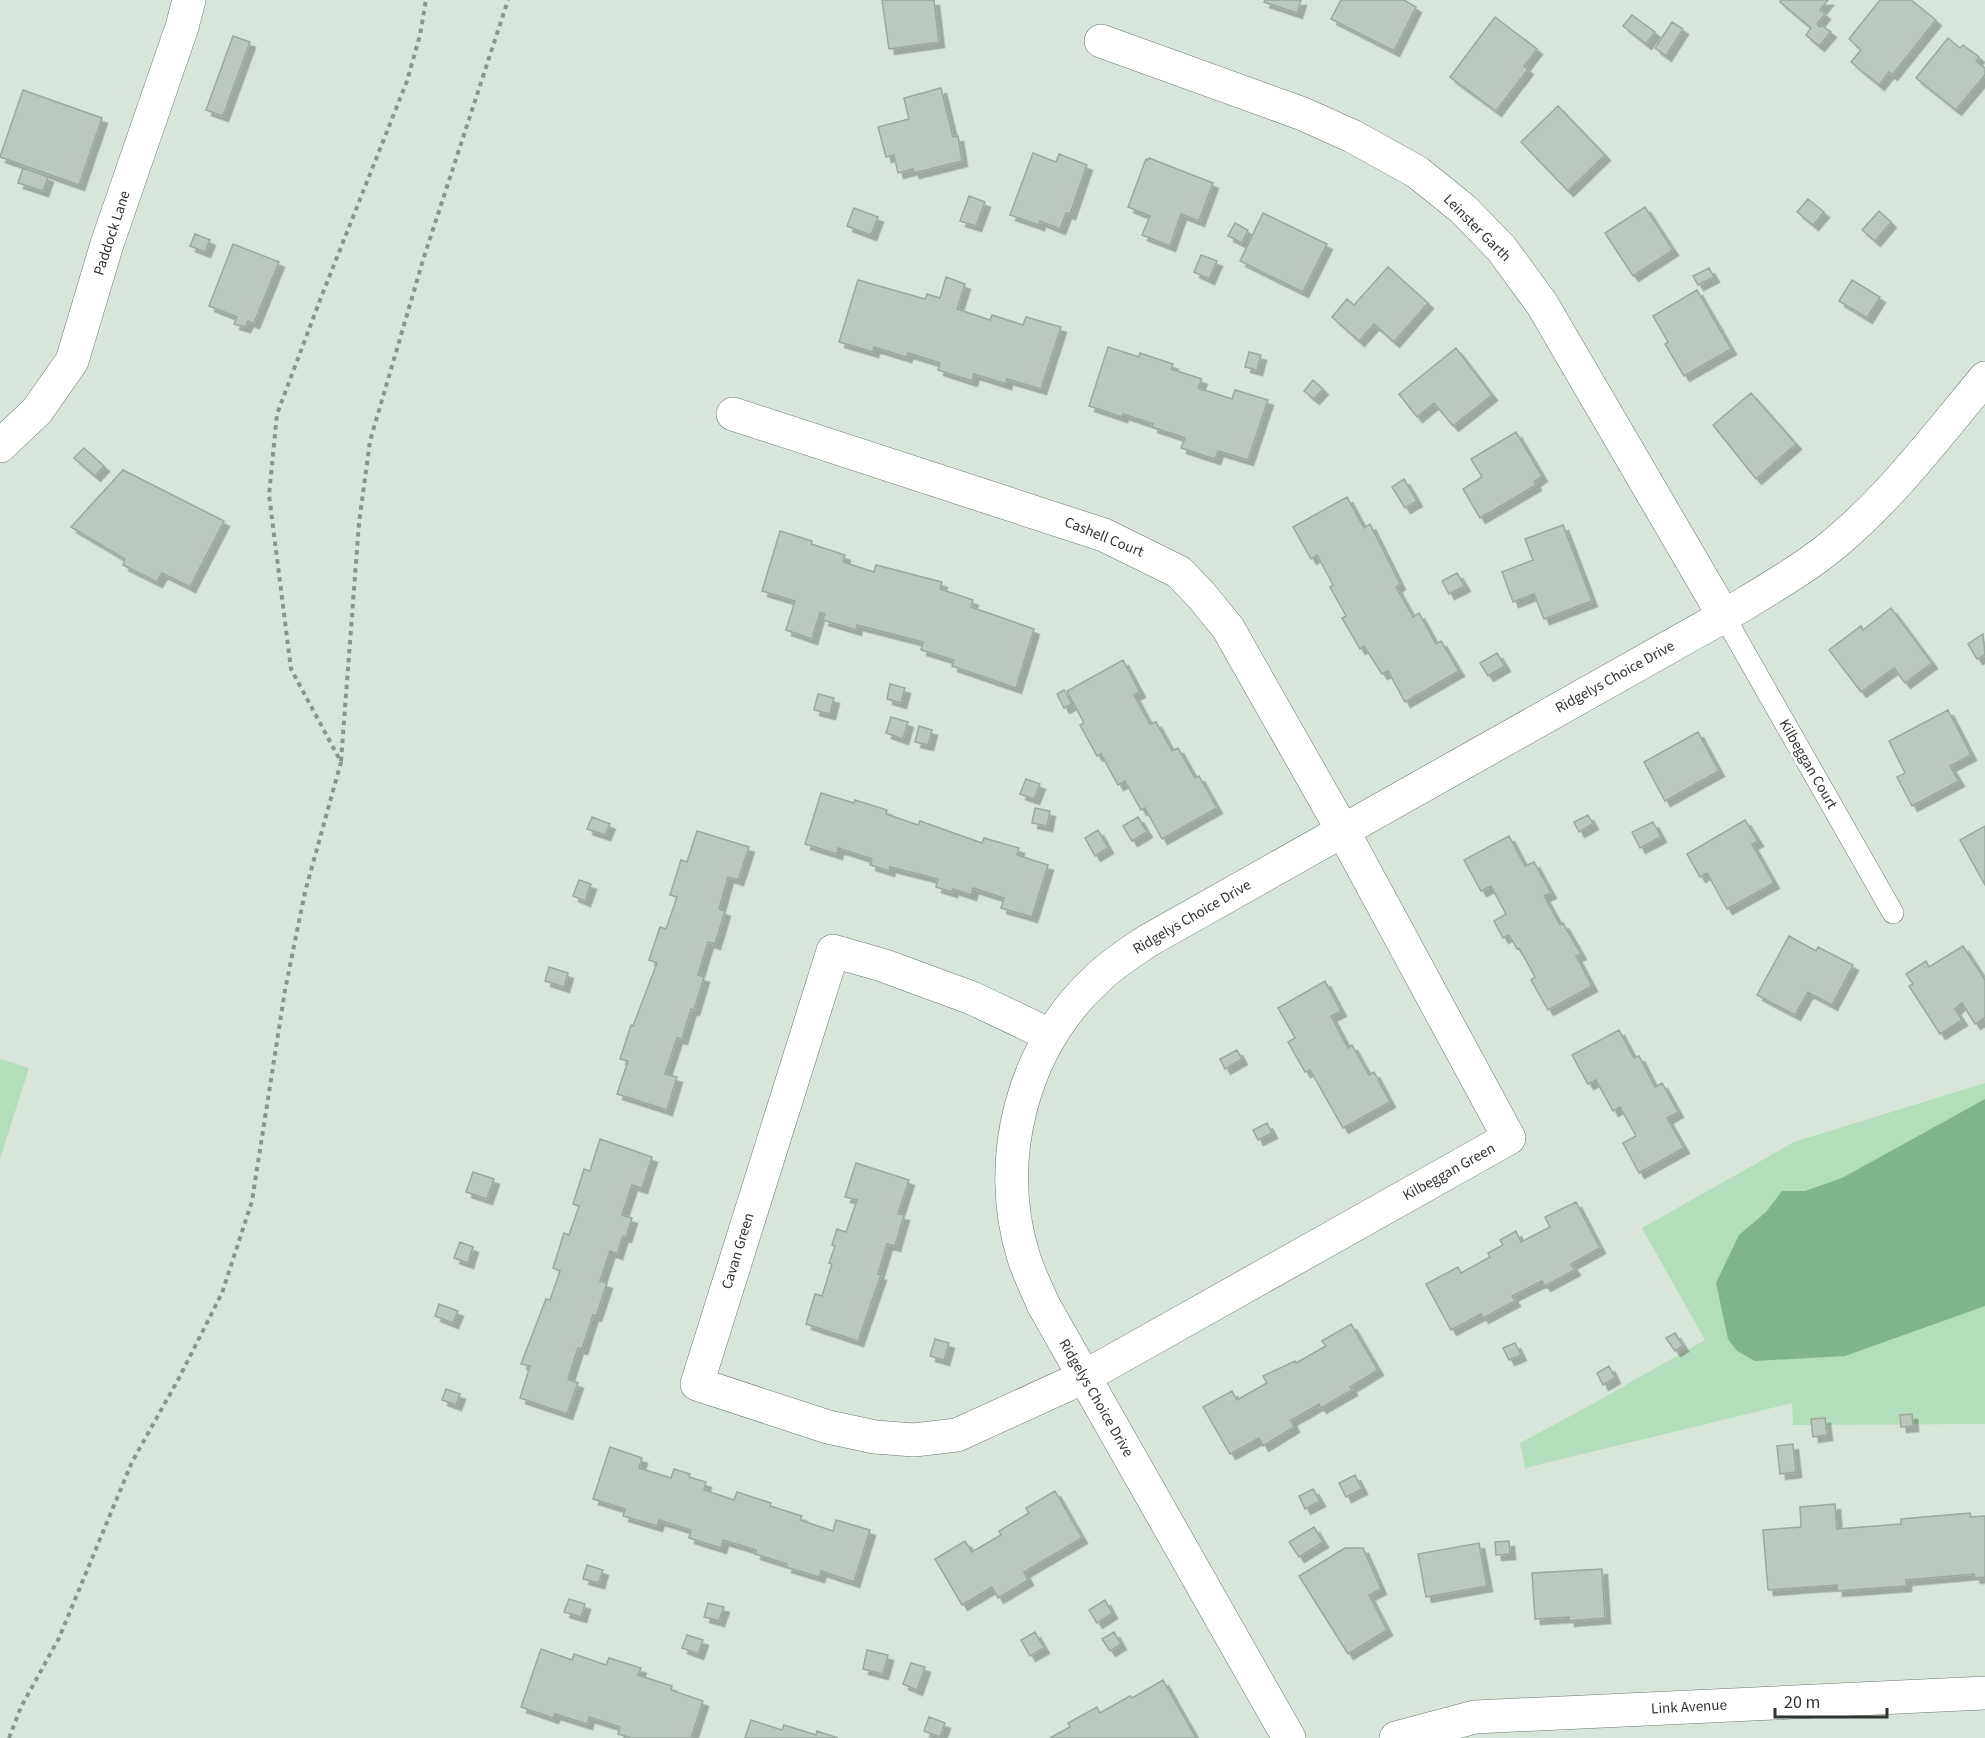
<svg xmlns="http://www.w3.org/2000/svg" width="1985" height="1738" font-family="'Source Sans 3',sans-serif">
<defs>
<filter id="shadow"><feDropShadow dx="5.5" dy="5.5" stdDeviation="0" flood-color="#0004"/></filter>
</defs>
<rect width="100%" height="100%" fill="#d8e5da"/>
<path fill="#b3debc" d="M 0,1059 L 29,1068 L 0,1159 Z
M 1985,1083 L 1985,1424 L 1793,1425 L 1792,1403 L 1525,1468 L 1520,1443 L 1578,1412 L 1705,1340 L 1642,1228 L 1794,1142 Z"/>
<path fill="#80b58c" d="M 1985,1099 L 1985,1306 L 1845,1356 L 1755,1361 L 1737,1351 L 1728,1339 L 1716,1283 L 1739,1235 L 1766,1212 L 1782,1191 L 1805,1191 L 1842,1178 Z"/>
<path fill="#bbc8bd" stroke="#9ba89d" stroke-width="1.5" filter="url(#shadow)" d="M 882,0 L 934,0 L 939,42 L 889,49 Z
M 1265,0 L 1301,0 L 1297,13 L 1264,2 Z
M 1341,0 L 1404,0 L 1416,7 L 1394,51 L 1331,19 Z
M 1781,0 L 1828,0 L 1820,10 L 1825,14 L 1817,24 L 1820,27 L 1821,25 L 1831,32 L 1819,46 L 1806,35 L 1811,28 L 1780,2 Z
M 1880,0 L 1911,0 L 1936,20 L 1892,75 L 1889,72 L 1879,85 L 1851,62 L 1861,50 L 1849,39 Z
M 1632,15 L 1655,32 L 1646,44 L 1623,26 Z
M 1495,17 L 1537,49 L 1524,66 L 1528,69 L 1496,111 L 1450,77 Z
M 1672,22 L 1683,29 L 1666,56 L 1655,48 Z
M 233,36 L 250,42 L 223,116 L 206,110 Z
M 1948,38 L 1960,48 L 1963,45 L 1979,57 L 1976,61 L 1985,68 L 1985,75 L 1956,110 L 1916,78 Z
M 941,88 L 953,137 L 958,136 L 962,161 L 914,173 L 913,169 L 898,173 L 894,155 L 886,157 L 878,127 L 909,119 L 904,98 Z
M 23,90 L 102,118 L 79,185 L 0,157 Z
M 1558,106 L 1605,155 L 1568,191 L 1521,142 Z
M 1033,153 L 1056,162 L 1059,154 L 1087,165 L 1070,214 L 1066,213 L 1060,229 L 1040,221 L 1039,225 L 1010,215 Z
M 1149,158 L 1213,183 L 1199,221 L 1181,214 L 1170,246 L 1142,235 L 1150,216 L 1128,207 L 1146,159 L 1148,160 Z
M 23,168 L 48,177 L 43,191 L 18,183 Z
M 969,196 L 985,202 L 976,226 L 960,221 Z
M 1808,199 L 1824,212 L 1813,225 L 1797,212 Z
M 1645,207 L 1673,250 L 1633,276 L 1605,233 Z
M 854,208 L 878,217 L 871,235 L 847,226 Z
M 1879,211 L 1891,222 L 1875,241 L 1862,230 Z
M 1263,213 L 1327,244 L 1303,292 L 1240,261 Z
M 1235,223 L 1248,230 L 1242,243 L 1228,236 Z
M 195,234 L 210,240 L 205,252 L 190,246 Z
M 233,244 L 279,262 L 254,323 L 248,321 L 245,327 L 234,324 L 237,317 L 209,306 Z
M 1201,255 L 1217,261 L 1209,279 L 1194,272 Z
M 1388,267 L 1428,303 L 1394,342 L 1374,324 L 1359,341 L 1332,317 L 1347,299 L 1354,305 Z
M 1709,268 L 1714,277 L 1698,285 L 1693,276 Z
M 946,277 L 965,284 L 957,309 L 990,320 L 992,315 L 1023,325 L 1026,317 L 1061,327 L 1041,389 L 1007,379 L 1006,384 L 974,374 L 972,381 L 938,370 L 940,363 L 908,353 L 906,357 L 874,347 L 873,352 L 839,342 L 858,280 L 925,299 L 927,294 L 940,298 Z
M 1852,280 L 1880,297 L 1867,318 L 1839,301 Z
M 1697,290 L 1731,349 L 1684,376 L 1665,344 L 1668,342 L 1653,316 Z
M 1108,347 L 1139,357 L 1140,353 L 1173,364 L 1171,369 L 1202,379 L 1198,388 L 1232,399 L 1235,390 L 1268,400 L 1248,460 L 1218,451 L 1215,459 L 1181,448 L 1185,438 L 1152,427 L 1153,424 L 1123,414 L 1122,417 L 1089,406 Z
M 1456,348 L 1492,395 L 1453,426 L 1434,403 L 1417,417 L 1399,394 Z
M 1249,352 L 1261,355 L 1257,370 L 1245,367 Z
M 1313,380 L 1323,389 L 1314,399 L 1304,391 Z
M 1751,393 L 1796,444 L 1756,479 L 1713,425 Z
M 1516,432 L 1542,476 L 1534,482 L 1536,485 L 1480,518 L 1463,489 L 1482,477 L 1471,459 Z
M 84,448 L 104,466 L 95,476 L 74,458 Z
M 123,470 L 224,521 L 190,587 L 162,573 L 157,582 L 123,565 L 125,559 L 71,527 Z
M 1404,479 L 1417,501 L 1405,508 L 1392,487 Z
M 1347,497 L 1364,528 L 1370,524 L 1400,584 L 1396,587 L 1413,617 L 1419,613 L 1436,644 L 1441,641 L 1459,671 L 1405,702 L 1388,671 L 1382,674 L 1364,646 L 1360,649 L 1342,618 L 1346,616 L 1330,587 L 1333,585 L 1317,555 L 1311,559 L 1293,527 Z
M 1563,525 L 1592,601 L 1544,619 L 1534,594 L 1513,602 L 1502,572 L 1533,560 L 1525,539 Z
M 780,531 L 812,541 L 811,544 L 845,555 L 843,562 L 874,572 L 876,565 L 942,582 L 940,589 L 973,600 L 971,607 L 1034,629 L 1016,688 L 952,666 L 954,660 L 921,650 L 923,642 L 857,625 L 856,630 L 823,620 L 825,614 L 820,612 L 812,639 L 786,630 L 795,601 L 762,591 Z
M 1457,573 L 1465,586 L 1449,594 L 1442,581 Z
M 1891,608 L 1932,663 L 1905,683 L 1894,668 L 1861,692 L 1829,650 L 1861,626 L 1863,630 Z
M 1983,634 L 1985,655 L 1977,659 L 1968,644 Z
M 1497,653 L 1505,666 L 1488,676 L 1480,663 Z
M 1123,660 L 1140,692 L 1134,695 L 1150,724 L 1156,722 L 1172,751 L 1178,748 L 1195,778 L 1199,776 L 1217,808 L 1162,839 L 1145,808 L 1141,810 L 1125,781 L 1118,785 L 1101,754 L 1097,756 L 1080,725 L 1084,723 L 1067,691 Z
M 890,684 L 905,688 L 901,703 L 887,699 Z
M 1064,690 L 1072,704 L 1064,708 L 1057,694 Z
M 818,694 L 834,698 L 830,714 L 814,710 Z
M 1948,710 L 1971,755 L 1950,766 L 1959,781 L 1912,806 L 1897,777 L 1905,773 L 1889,741 Z
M 891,717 L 908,722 L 903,739 L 886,733 Z
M 919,726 L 932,730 L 928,745 L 915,742 Z
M 1698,732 L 1719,771 L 1665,801 L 1644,762 Z
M 1026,779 L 1040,784 L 1034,799 L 1020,794 Z
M 821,793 L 854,803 L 855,800 L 887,810 L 886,814 L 918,825 L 920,821 L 982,843 L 984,838 L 1019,848 L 1017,855 L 1048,865 L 1032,917 L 1001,908 L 1004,898 L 973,888 L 971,895 L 953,889 L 952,892 L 936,887 L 938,879 L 890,867 L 889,871 L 870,865 L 872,859 L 838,848 L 837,854 L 805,844 Z
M 1035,808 L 1050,811 L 1047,826 L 1032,823 Z
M 1588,815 L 1593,824 L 1579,832 L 1574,822 Z
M 592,817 L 610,824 L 605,835 L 587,829 Z
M 1138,817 L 1147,832 L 1132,841 L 1123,826 Z
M 1745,820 L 1758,841 L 1752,844 L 1774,883 L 1727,909 L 1707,873 L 1700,877 L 1687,854 Z
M 1653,822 L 1661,837 L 1640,848 L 1632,832 Z
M 1985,826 L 1985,885 L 1960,840 Z
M 1098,830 L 1108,848 L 1095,856 L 1085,838 Z
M 697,831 L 749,847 L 738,880 L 728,877 L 719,909 L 725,911 L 715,944 L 708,942 L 698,975 L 704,977 L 694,1010 L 691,1009 L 682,1039 L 677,1038 L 665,1074 L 677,1077 L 667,1110 L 617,1094 L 628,1061 L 620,1059 L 631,1025 L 633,1026 L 657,963 L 649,960 L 660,927 L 666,929 L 677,897 L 670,895 L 681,860 L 687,862 Z
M 1509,836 L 1525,866 L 1534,862 L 1551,893 L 1544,896 L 1560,925 L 1563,923 L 1581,954 L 1576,956 L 1592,986 L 1548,1010 L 1531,980 L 1535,977 L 1519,948 L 1517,949 L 1509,935 L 1503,938 L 1494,921 L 1506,914 L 1491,886 L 1481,891 L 1464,860 Z
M 579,880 L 591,884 L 585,901 L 573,896 Z
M 1789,936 L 1816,951 L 1818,947 L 1853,965 L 1832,1005 L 1808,992 L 1795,1015 L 1757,995 Z
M 1963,946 L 1985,980 L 1985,1018 L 1975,1024 L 1962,1003 L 1955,1009 L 1962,1020 L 1940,1034 L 1909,986 L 1913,984 L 1906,974 L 1926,961 L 1929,967 Z
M 549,967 L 568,973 L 564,987 L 545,981 Z
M 1325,981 L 1341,1011 L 1331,1016 L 1348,1048 L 1352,1045 L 1369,1075 L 1374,1072 L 1390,1102 L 1343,1128 L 1310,1070 L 1305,1072 L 1288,1042 L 1295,1038 L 1278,1008 Z
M 1619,1030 L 1634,1058 L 1639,1056 L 1655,1087 L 1662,1083 L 1678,1112 L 1667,1118 L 1684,1148 L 1639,1173 L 1623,1143 L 1636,1136 L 1620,1107 L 1613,1111 L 1596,1080 L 1588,1084 L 1572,1055 Z
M 1237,1050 L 1242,1059 L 1225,1069 L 1220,1059 Z
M 1267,1123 L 1272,1133 L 1258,1140 L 1253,1130 Z
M 600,1139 L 652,1157 L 642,1188 L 632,1185 L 622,1215 L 632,1218 L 626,1237 L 623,1236 L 617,1254 L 610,1251 L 600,1281 L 607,1283 L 596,1316 L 593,1315 L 582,1349 L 578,1348 L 568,1379 L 578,1383 L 567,1414 L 520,1398 L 530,1366 L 521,1364 L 546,1299 L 550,1300 L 560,1271 L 553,1268 L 564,1233 L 569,1235 L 579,1206 L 573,1204 L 584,1169 L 590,1171 Z
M 856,1163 L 909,1180 L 898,1214 L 904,1215 L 895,1246 L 887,1244 L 878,1274 L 881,1275 L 858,1341 L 806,1324 L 815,1294 L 822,1296 L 832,1264 L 829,1263 L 835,1246 L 832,1245 L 837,1229 L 846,1232 L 857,1200 L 845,1197 Z
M 473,1172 L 494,1179 L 487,1199 L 466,1192 Z
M 1576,1202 L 1600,1248 L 1571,1264 L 1575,1270 L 1545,1286 L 1542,1281 L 1512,1296 L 1515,1301 L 1483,1318 L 1481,1314 L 1451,1330 L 1426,1284 L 1458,1267 L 1461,1273 L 1490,1257 L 1488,1253 L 1503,1245 L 1500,1240 L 1516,1231 L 1521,1242 L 1550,1227 L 1545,1217 Z
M 460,1242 L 473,1247 L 468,1263 L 454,1258 Z
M 439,1304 L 458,1311 L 453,1323 L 435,1316 Z
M 1351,1324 L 1378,1370 L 1350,1387 L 1352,1390 L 1321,1408 L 1319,1404 L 1291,1420 L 1294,1427 L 1263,1446 L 1259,1438 L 1230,1454 L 1203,1407 L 1232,1391 L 1237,1400 L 1267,1383 L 1263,1376 L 1295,1361 L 1296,1363 L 1326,1346 L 1322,1341 Z
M 1675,1333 L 1683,1346 L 1675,1351 L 1666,1338 Z
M 935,1339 L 949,1343 L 944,1360 L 930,1356 Z
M 1515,1343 L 1521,1355 L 1509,1360 L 1503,1348 Z
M 1609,1366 L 1615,1378 L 1603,1385 L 1597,1373 Z
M 446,1389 L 460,1394 L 456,1405 L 442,1400 Z
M 1912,1414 L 1913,1426 L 1901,1427 L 1900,1415 Z
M 1825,1418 L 1827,1435 L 1813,1437 L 1811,1419 Z
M 1793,1444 L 1796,1472 L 1780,1474 L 1777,1446 Z
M 610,1447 L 642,1458 L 639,1468 L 671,1478 L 674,1469 L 690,1474 L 689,1477 L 706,1482 L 704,1490 L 734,1500 L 737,1492 L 771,1503 L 770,1506 L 802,1516 L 800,1520 L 833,1531 L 836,1520 L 870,1530 L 854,1582 L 821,1571 L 819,1577 L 786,1567 L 787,1564 L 755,1554 L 756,1550 L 723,1540 L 721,1548 L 689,1538 L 691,1530 L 659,1520 L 657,1526 L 623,1516 L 625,1509 L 593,1499 Z
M 1355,1475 L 1362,1489 L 1346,1497 L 1339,1483 Z
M 1313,1489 L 1320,1501 L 1305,1509 L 1299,1496 Z
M 1055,1491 L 1082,1538 L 1024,1572 L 1028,1580 L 998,1598 L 992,1587 L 962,1605 L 935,1559 L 965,1541 L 972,1552 L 1001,1535 L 999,1531 L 1029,1513 L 1026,1508 Z
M 1835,1504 L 1837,1529 L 1901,1524 L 1901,1519 L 1970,1513 L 1971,1517 L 1985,1516 L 1985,1577 L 1975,1578 L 1974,1574 L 1906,1580 L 1906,1586 L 1837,1591 L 1837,1585 L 1768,1590 L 1763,1530 L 1801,1527 L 1800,1507 Z
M 1314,1527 L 1323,1542 L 1299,1557 L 1289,1542 Z
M 1509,1541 L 1510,1554 L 1496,1555 L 1495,1542 Z
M 1479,1543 L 1487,1586 L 1426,1597 L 1418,1554 Z
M 1345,1548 L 1363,1548 L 1381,1589 L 1369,1595 L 1387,1630 L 1348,1654 L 1299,1576 Z
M 587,1565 L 603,1570 L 599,1583 L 583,1579 Z
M 1602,1569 L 1605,1618 L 1569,1621 L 1569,1617 L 1535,1619 L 1532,1573 Z
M 569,1599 L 585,1604 L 581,1617 L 564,1612 Z
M 1105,1600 L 1112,1613 L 1097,1623 L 1089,1610 Z
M 708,1603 L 724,1607 L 719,1621 L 704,1617 Z
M 1035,1632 L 1044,1648 L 1030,1656 L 1021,1640 Z
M 1114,1632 L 1121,1644 L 1110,1651 L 1102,1639 Z
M 687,1635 L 703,1640 L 698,1654 L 682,1648 Z
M 541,1649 L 572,1660 L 574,1654 L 606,1665 L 609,1658 L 641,1668 L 638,1675 L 672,1686 L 671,1690 L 703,1701 L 691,1738 L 631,1738 L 618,1734 L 620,1727 L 589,1717 L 587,1724 L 555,1714 L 553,1718 L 521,1707 Z
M 867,1650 L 888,1655 L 883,1674 L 863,1669 Z
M 911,1663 L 925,1667 L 917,1690 L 903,1684 Z
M 1163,1680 L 1196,1738 L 1050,1738 L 1070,1727 L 1068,1723 L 1097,1707 L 1100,1713 L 1130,1696 L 1132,1698 Z
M 929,1717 L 945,1723 L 940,1737 L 924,1731 Z
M 751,1720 L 782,1730 L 784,1725 L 816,1735 L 817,1731 L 838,1738 L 745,1738 Z"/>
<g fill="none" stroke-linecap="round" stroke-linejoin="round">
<g stroke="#6b776d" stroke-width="22">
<path id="service" d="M 1724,616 L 1893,913"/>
</g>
<g stroke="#6b776d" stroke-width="34">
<path id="minor" d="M 1101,41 L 1303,114 L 1352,136 L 1417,172 L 1463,209 L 1501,248 L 1542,304 L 1724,616
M 733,414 L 1104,535 L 1179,572 L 1201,595 L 1228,628 L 1343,831 L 1509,1138 L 1084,1377 L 957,1435 L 914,1440 L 875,1437 L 828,1427 L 697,1384 L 833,951 L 882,965 L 972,998 L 1050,1035
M 0,446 L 37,411 L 72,361 L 107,244 L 182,27 L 189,0
M 1289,1738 L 1043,1304 C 1037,1289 1029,1274 1024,1258 C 993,1160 1022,1047 1098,978 C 1113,963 1131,952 1149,940 L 1724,616 C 1757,596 1793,576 1824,552 C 1886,504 1935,438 1985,378
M 1396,1738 L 1475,1717 L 1985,1693"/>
</g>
<path stroke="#8a938c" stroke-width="4" stroke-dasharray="4.5 4.5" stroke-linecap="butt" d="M 341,761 L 359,523 L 370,441 L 423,260 L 508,0
M 9,1738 L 21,1707 L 59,1638 L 132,1462 L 179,1378 L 222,1293 L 252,1201 L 285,990 L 305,892 L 341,762 L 291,669 L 269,495 L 277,414 L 320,300 L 407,81 L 420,35 L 426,0"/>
<use href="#service" stroke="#fff" stroke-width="21"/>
<use href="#minor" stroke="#fff" stroke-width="33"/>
</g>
<g text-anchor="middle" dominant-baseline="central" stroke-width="6" stroke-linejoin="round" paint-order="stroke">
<g font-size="15" fill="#303531" stroke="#fff">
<text transform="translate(1477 228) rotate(45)">Leinster Garth</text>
<text transform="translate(112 233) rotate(-72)">Paddock Lane</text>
<text transform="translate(1104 537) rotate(22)">Cashell Court</text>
<text transform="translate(1615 677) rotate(-29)">Ridgelys Choice Drive</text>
<text transform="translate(1808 764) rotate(60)">Kilbeggan Court</text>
<text transform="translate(1192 917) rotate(-30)">Ridgelys Choice Drive</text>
<text transform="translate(1449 1172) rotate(-29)">Kilbeggan Green</text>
<text transform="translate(738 1251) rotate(-73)">Cavan Green</text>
<text transform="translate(1096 1398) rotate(60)">Ridgelys Choice Drive</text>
<text transform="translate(1689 1707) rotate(-3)">Link Avenue</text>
</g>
</g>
<path d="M1775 1708v9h112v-9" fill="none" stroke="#303531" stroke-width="3"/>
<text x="1784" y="1708" font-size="18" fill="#303531" stroke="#ffffff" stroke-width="4.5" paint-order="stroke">20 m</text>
</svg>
